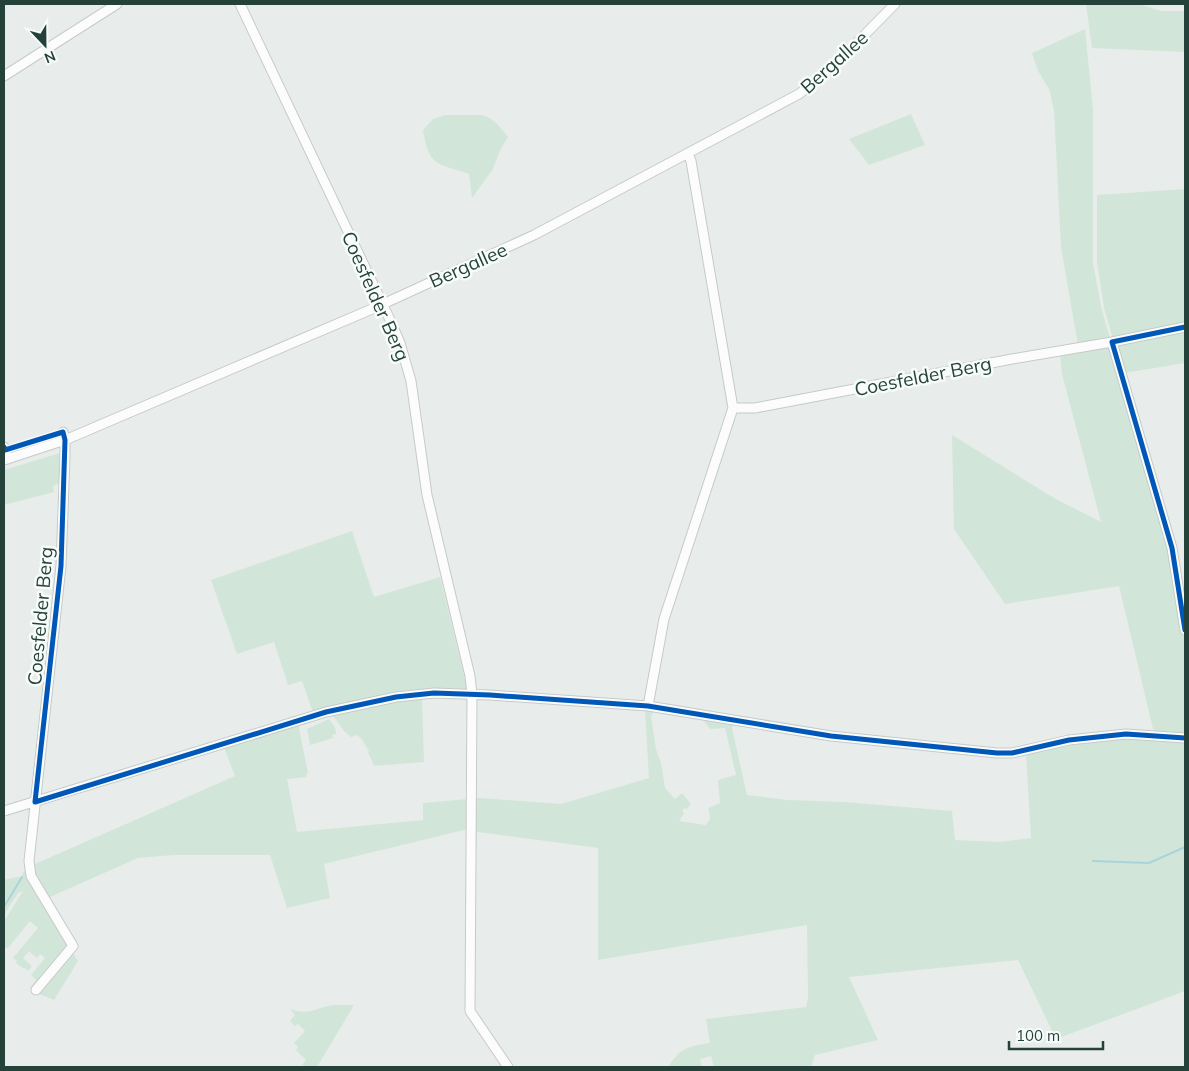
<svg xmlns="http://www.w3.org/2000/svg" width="1189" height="1071" font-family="Mulish,sans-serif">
<rect width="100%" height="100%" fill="#e8edeb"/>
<path fill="#d1e6d8" d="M 1086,4 L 1140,4 L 1161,11 L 1185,11 L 1185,52 L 1092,48 Z
M 1085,29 L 1093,110 L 1093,263 L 1101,306 L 1110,339 L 1078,345 L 1061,247 L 1054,110 L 1049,89 L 1038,71 L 1032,53 Z
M 911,114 L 925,145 L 869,165 L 849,139 Z
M 445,115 L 482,115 C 494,118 501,128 508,137 L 500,150 L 493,169 L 472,198 L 469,174 C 437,163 429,167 423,130 L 433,119 Z
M 1185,189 L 1185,322 L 1113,339 L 1104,308 L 1097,262 L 1097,195 Z
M 1185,330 L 1185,363 L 1124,373 L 1116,345 Z
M 1112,344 L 1177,581 L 1185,639 L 1185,735 L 1154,733 L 1119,586 L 1005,604 L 954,529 L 952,435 L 1054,498 L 1101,522 L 1062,374 L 1060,353 Z
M 60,453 L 61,483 L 53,486 L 54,492 L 4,505 L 4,470 Z
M 352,531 L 374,597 L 440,577 L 467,688 L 467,691 L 411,691 L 313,713 L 302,681 L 288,685 L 274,642 L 237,654 L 211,580 Z
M 411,697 L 422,697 L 424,762 L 374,766 L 368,752 L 369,751 L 361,738 L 356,735 L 351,737 L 345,732 L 333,716 L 333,713 Z
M 645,709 L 654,711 L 651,716 L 656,749 L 661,763 L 665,788 L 675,799 L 682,793 L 691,804 L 687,809 L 685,808 L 682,811 L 684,813 L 679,821 L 705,825 C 712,820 710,815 708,808 L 720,803 L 718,780 L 736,775 L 725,728 L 710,729 L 702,719 L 704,718 L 734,723 L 732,728 L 747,795 L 788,800 L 845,802 L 952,811 L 955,840 L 1000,842 L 1031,838 L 1026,753 L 1070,742 L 1126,735 L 1185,739 L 1185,991 L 1056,1039 L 1018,960 L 849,977 L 878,1040 L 815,1055 L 811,1067 L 714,1067 L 711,1056 L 700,1059 L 702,1067 L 668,1067 C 680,1048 689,1046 710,1043 L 706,1019 L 806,1007 L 808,998 L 807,925 L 598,960 L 598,848 L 477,832 L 474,889 L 474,832 L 464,830 L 324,864 L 330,898 L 287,908 L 270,855 L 174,855 L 138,858 L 43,900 L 67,944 L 66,947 L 32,989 L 30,988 L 36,980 L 31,975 L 45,958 L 40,954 L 37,958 L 29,951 L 23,958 L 32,966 L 28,971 L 25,968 L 24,969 L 16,963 L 17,961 L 13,958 L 38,928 L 30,921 L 8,948 L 4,948 L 4,921 L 23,891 L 18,893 L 4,915 L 4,910 L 9,901 L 4,908 L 4,880 L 22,876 L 23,872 L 35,864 L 235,776 L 223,745 L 298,723 L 308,773 L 306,774 L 307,777 L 287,779 L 297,832 L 423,820 L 423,803 L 479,798 L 561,804 L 649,778 Z
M 329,719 L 335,727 L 336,734 L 332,735 L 333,738 L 310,745 L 307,729 Z
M 73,953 L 78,961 L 54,1000 L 39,994 Z
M 333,1005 L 354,1005 L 317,1067 L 307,1067 L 302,1065 L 306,1060 L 296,1050 L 298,1047 L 294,1043 L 305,1031 L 298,1024 L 295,1026 L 290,1021 L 295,1015 L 290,1009 C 312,1016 313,1008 333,1005 Z"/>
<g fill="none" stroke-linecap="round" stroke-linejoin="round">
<path stroke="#a9d4db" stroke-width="2" d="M 1093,861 L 1149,863 L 1185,847
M 4,907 L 22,877"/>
<g stroke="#c5cac8" stroke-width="11">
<path id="minor" d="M 240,4 L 391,322 L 400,343 L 411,381 L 427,495 L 470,676 L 472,694 L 470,1011 L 508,1067
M 4,76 L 117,4
M 1185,327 L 1112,342 L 1172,548 L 1185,630
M 733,408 L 755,408 L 776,404 L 1012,359 L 1112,342
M 4,447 L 8,459
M 4,460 L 65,440 L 372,309 L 534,235 L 799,94 L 831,69 L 895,4
M 648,706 L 664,619 L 733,408 L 691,161 L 688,154
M 4,811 L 326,712 L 396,697 L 434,693 L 490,695 L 648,706 L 831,736 L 997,753 L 1012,753 L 1069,740 L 1126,734 L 1185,738
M 36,990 L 73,946 L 31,876 L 29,861 L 61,566 L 65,456 L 65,440 L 63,432"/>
</g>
<use href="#minor" stroke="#fcfcfc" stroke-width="9"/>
<g stroke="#f7fbf9" stroke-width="8">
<path id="cycleway" d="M 1185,327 L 1112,342 L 1172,548 L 1185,630
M 4,447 L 5,450 L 63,432 L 65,440 L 61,566 L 35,802 L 326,712 L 396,697 L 434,693 L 490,695 L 648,706 L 831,736 L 997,753 L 1012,753 L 1069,740 L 1126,734 L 1185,738"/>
</g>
<use href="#cycleway" stroke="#0057b8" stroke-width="5"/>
</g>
<g text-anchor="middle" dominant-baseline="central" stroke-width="5" stroke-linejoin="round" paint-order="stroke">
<g font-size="19" fill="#24423a" stroke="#f7fbf9">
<text transform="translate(834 62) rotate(-42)">Bergallee</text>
<text transform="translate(468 265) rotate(-24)">Bergallee</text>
<text transform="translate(376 296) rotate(66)">Coesfelder Berg</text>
<text transform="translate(923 376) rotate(-11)">Coesfelder Berg</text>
<text transform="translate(40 616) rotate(-85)">Coesfelder Berg</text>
</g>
</g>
<rect width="1189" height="1071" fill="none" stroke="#24423a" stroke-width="10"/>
<g transform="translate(45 45) rotate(158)" stroke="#f7fbf9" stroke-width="4" paint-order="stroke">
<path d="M0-4L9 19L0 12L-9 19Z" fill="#24423a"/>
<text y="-8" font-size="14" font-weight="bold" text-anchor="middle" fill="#24423a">N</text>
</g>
<path d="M1009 1041v8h94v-8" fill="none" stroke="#24423a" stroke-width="2.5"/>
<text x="1016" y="1041" font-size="15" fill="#24423a" stroke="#f7fbf9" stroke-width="4" paint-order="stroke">100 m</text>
</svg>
